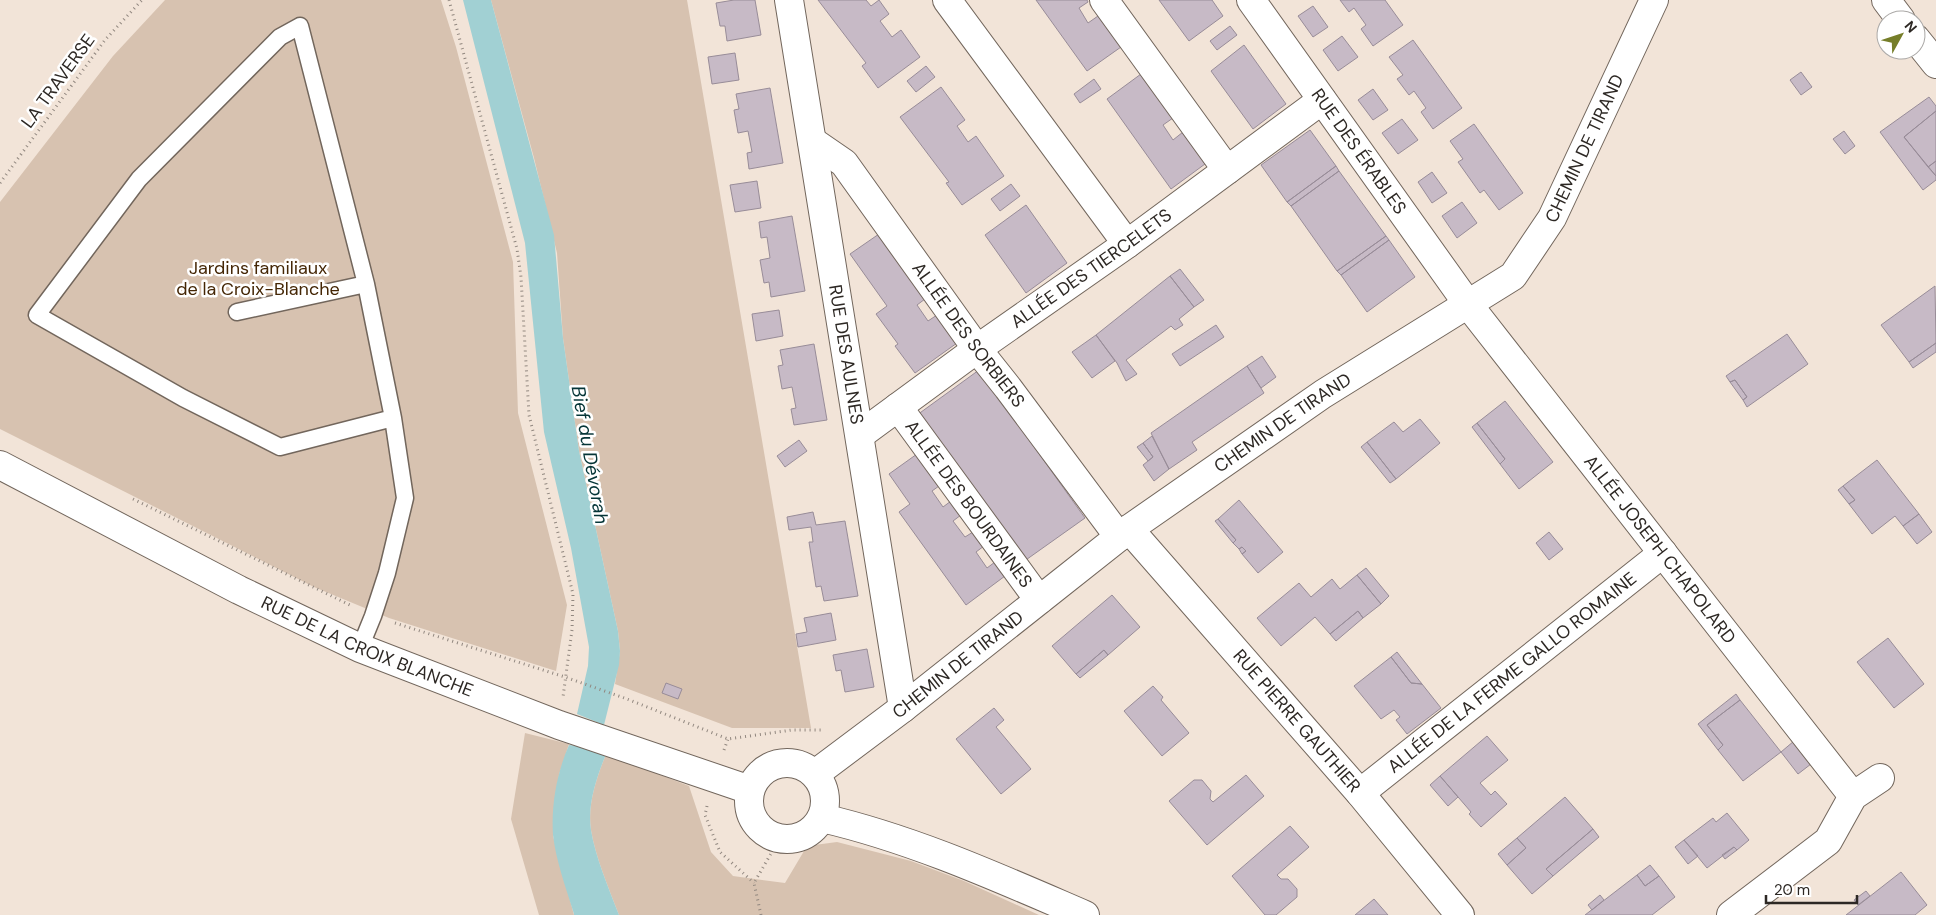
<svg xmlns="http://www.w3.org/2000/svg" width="1936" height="915" font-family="'DM Sans',sans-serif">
<rect width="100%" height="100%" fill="#f2e4d8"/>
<path fill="#d7c2b0" d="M 165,0 L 441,0 L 456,47 L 513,262 L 518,413 L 567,605 L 556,671 L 389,618 L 314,587 L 0,429 L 0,202 L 113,56 Z
M 491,0 L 687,0 L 811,728 L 732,728 L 615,684 L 620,651 L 618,631 L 579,451 L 563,338 L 557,253 L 534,158 Z
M 525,733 L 569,744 L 559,775 L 553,836 L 574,915 L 539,915 L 511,819 Z
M 606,754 L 689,786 L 711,852 L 733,876 L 785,883 L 807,846 L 837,842 L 911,861 L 964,881 L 1039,915 L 619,915 C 609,889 595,856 591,830 C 587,804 597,777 606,754 Z"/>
<path fill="#a1d0d3" d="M 463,0 L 491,0 L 554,235 L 563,338 L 579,451 L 618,631 L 620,651 L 619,665 L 604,725 L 577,714 L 588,666 L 589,647 L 571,548 L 544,432 L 525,243 Z
M 569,745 L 587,747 L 606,754 C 597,777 587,804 591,830 C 595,856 609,889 619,915 L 574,915 L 574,914 C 566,888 556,861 553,835 C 551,805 557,772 569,745 Z"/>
<path fill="#c7bac6" stroke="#988c98" d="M 734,0 L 755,0 L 761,35 L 727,41 L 725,26 L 720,26 L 716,3 Z
M 818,0 L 866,0 L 871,6 L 879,0 L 889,14 L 880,21 L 892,37 L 901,30 L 920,57 L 878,88 L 862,66 L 866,63 Z
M 1036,0 L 1087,0 L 1088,2 L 1079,8 L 1088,23 L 1098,16 L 1121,47 L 1087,71 Z
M 1159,0 L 1212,0 L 1223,16 L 1189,41 Z
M 1340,0 L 1385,0 L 1403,25 L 1373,46 L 1361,29 L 1366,25 L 1354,8 L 1349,12 Z
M 1313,6 L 1328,27 L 1313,37 L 1298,16 Z
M 1230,26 L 1237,35 L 1217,50 L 1210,41 Z
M 1342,36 L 1358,57 L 1338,71 L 1323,50 Z
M 1413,40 L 1462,108 L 1433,129 L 1421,112 L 1426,108 L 1414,91 L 1409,95 L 1397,79 L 1403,75 L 1389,57 Z
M 1244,45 L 1286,104 L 1253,129 L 1211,71 Z
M 735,53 L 739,80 L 712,84 L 708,57 Z
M 926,66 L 935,77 L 916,92 L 907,81 Z
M 1801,72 L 1812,87 L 1801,95 L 1790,80 Z
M 1141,74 L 1173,118 L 1163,125 L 1173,140 L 1183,132 L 1205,164 L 1171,189 L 1107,99 Z
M 1094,79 L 1101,89 L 1080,103 L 1074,94 Z
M 941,87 L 965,120 L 957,126 L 968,142 L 976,136 L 1004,176 L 962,205 L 946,183 L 949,182 L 900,117 Z
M 770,88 L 783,163 L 749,169 L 747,153 L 752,152 L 748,131 L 738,133 L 734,110 L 739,109 L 736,94 Z
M 1373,89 L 1388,110 L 1373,120 L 1358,100 Z
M 1929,97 L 1936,106 L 1936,111 L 1904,137 L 1936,176 L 1936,180 L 1923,190 L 1880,132 Z
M 1936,111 L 1936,161 L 1928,167 L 1904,137 Z
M 1402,119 L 1418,140 L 1398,154 L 1382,133 Z
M 1474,124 L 1523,193 L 1499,210 L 1484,190 L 1480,193 L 1458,162 L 1463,159 L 1450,141 Z
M 1310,130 L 1336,166 L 1287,202 L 1261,165 Z
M 1844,131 L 1855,146 L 1845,154 L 1833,139 Z
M 1936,161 L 1936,176 L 1928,167 Z
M 1336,166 L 1339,171 L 1291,206 L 1287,202 Z
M 1339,171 L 1386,236 L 1337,271 L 1291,206 Z
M 1432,172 L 1447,193 L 1432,203 L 1418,182 Z
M 757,181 L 761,208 L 735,212 L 730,185 Z
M 1011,184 L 1020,196 L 1000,211 L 991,199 Z
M 1462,202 L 1477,223 L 1457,238 L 1442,216 Z
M 1026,205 L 1067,263 L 1026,293 L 985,235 Z
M 792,216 L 805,291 L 771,297 L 769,282 L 764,283 L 760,260 L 770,258 L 767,237 L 761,238 L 759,222 Z
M 879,234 L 925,299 L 917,305 L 928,321 L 937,315 L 957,343 L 915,373 L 895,346 L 898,344 L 876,314 L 887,306 L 850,254 Z
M 1386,236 L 1389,240 L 1341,275 L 1337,271 Z
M 1389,240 L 1415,277 L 1367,312 L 1341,275 Z
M 1180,269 L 1204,300 L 1194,307 L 1170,276 Z
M 1170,276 L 1194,307 L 1179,319 L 1183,325 L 1175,330 L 1171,326 L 1126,360 L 1137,374 L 1126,381 L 1117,363 L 1096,335 Z
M 1935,286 L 1936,343 L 1909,362 L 1881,325 Z
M 779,310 L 783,336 L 756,341 L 752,314 Z
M 1216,325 L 1224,337 L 1180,366 L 1172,354 Z
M 1787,334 L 1808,364 L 1747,407 L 1743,400 L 1747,397 L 1735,380 L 1730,382 L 1726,376 Z
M 1096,335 L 1115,361 L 1092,378 L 1072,352 Z
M 1936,343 L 1936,352 L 1913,368 L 1909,362 Z
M 814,344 L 827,420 L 794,425 L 791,409 L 796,408 L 792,387 L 782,389 L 778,366 L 783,365 L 780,350 Z
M 1262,356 L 1276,377 L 1261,388 L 1247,366 Z
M 1247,366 L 1264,393 L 1192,442 L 1197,450 L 1169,469 L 1151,433 Z
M 979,370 L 1085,518 L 1023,562 L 917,415 Z
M 1735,380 L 1747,397 L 1743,400 L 1730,382 Z
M 1505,401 L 1553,462 L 1519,489 L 1500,464 L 1505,459 L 1477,423 Z
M 1420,419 L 1440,443 L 1396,479 L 1367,442 L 1394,422 L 1403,432 Z
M 1477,423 L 1505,459 L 1500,464 L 1472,427 Z
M 1152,436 L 1169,469 L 1154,481 L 1143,465 L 1153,457 L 1143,443 Z
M 799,440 L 807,451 L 785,467 L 777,456 Z
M 1367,442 L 1396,479 L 1390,483 L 1361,447 Z
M 1143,443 L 1153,457 L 1148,461 L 1137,447 Z
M 917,454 L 939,486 L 932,491 L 943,507 L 951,501 L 961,515 L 953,521 L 965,537 L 973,532 L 984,546 L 976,552 L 987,568 L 995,562 L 1005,576 L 966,605 L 899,512 L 910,504 L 889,474 Z
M 1877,460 L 1919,514 L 1903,526 L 1895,516 L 1872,534 L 1849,504 L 1855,500 L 1843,486 Z
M 1843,486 L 1855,500 L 1849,504 L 1838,490 Z
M 1239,500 L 1283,552 L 1258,573 L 1242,554 L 1246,551 L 1242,547 L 1239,549 L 1233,543 L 1236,540 L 1218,519 Z
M 813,512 L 816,525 L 845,521 L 858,596 L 824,601 L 821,586 L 816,587 L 809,542 L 813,542 L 811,527 L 789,530 L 787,517 Z
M 1919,514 L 1932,532 L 1917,544 L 1903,526 Z
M 1218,519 L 1236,540 L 1233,543 L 1215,521 Z
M 1549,532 L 1563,549 L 1549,560 L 1536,543 Z
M 1242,547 L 1246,551 L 1242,554 L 1239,549 Z
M 1366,568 L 1389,596 L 1381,604 L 1357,575 Z
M 1357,575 L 1381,604 L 1363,618 L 1358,611 L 1330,634 L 1315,617 L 1281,646 L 1257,618 L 1299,583 L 1311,597 L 1332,579 L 1340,589 Z
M 1112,595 L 1140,627 L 1108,655 L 1104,650 L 1076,674 L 1052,646 Z
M 1358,611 L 1363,618 L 1336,641 L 1330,634 Z
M 831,613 L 836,640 L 798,647 L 796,634 L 807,632 L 804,618 Z
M 1888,638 L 1924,684 L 1894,708 L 1857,662 Z
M 867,649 L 874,687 L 845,692 L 841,670 L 836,671 L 833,655 Z
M 1104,650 L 1108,655 L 1080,678 L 1076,674 Z
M 1397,652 L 1422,684 L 1411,683 L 1391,657 Z
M 1391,657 L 1411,683 L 1422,684 L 1441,708 L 1407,734 L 1396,720 L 1400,717 L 1394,710 L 1381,719 L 1354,686 Z
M 666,683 L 682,689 L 678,699 L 662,693 Z
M 1153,686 L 1163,697 L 1161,700 L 1189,733 L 1162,756 L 1124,711 Z
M 1736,694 L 1740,700 L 1707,725 L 1723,745 L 1718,750 L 1698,724 Z
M 1740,700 L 1781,752 L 1743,781 L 1718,750 L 1723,745 L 1707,725 Z
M 994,708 L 1004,720 L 996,727 L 1031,769 L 1001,794 L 956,739 Z
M 1487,736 L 1508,760 L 1480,783 L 1491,795 L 1495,791 L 1507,804 L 1481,827 L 1469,814 L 1471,812 L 1440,776 Z
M 1794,741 L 1811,764 L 1798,774 L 1781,752 Z
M 1246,775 L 1264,796 L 1207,845 L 1169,801 L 1194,780 L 1202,780 L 1211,791 L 1210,799 L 1213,802 Z
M 1440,776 L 1458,797 L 1448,806 L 1430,785 Z
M 1565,797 L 1593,829 L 1546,869 L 1553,876 L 1532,894 L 1507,865 L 1526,848 L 1517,838 Z
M 1727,813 L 1749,840 L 1737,850 L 1734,847 L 1707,868 L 1684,840 L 1713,818 L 1716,822 Z
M 1290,826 L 1309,847 L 1277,875 L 1281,879 L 1288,879 L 1297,889 L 1297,897 L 1276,915 L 1265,915 L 1232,876 Z
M 1593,829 L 1599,837 L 1553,876 L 1546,869 Z
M 1517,838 L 1526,848 L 1507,865 L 1498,854 Z
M 1684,840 L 1698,856 L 1688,864 L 1675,847 Z
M 1734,847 L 1737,850 L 1725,859 L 1722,855 Z
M 1650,865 L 1659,876 L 1645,886 L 1637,875 Z
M 1901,872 L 1927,905 L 1915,915 L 1846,915 Z
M 1637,875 L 1645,886 L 1659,876 L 1675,897 L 1652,915 L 1585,915 Z
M 1866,891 L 1870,896 L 1858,905 L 1854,900 Z
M 1600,895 L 1604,900 L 1592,910 L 1588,905 Z
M 1374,899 L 1388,915 L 1355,915 Z"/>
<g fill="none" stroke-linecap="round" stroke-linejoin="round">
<g stroke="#72665c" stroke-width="19">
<path id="lane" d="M 237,312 L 366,284
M 360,648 L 373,616 L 387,573 L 405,498 L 393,418 L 366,284 L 300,26 L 280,37 L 139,179 L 37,315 L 183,398 L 280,447 L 393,418"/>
</g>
<g stroke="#72665c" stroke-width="30">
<g id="street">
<path id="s1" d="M 789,0 L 903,708"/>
<path d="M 947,0 L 1127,244"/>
<path d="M 1104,0 L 1227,170"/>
<path id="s2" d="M 1251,0 L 1467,303 L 1853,796"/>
<path d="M 1886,0 L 1901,20"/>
<path d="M 1916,39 L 1936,64"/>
<path id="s3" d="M 812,141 L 844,163 L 977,349 L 1008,388 L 1119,537"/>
<path id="s4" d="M 898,407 L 1039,600"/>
<path id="s5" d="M 860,435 L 977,349 L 1127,244 L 1322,100"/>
<path id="s6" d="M 0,465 L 239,590 L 360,648 L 559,725 L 750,790"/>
<path id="s7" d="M 1129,529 L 1360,793 L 1460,915"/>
<circle cx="787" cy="801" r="38"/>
<path id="s8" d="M 815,774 L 903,708 L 1129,529 L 1323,394 L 1513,276 L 1552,218 L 1654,0"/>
<path id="s9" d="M 1360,793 L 1663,553"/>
<path d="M 822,818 C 913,839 999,878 1085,915"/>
<path d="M 1731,915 L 1828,841 L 1853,796 L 1880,778"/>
</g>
</g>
<path stroke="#91877f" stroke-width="3" stroke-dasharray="1 4" stroke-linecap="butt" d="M 449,0 L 517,249 L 521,277 L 529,415 L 573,594 L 572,630 L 563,697
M 0,183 L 105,40 L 142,0
M 133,499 L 352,606
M 395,623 L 565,677 L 627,699 L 728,739 L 792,730 L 823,730
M 724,750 L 728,739
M 707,806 L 705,815 L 720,852 L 754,883
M 761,915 L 754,883 L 780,838"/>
<use href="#lane" stroke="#fff" stroke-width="16"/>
<use href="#street" stroke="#fff" stroke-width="28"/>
</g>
<g text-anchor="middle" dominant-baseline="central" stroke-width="5" stroke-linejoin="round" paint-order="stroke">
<g font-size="18" fill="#2d2824" stroke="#fff">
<text transform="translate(58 81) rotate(-54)">LA TRAVERSE</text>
<text stroke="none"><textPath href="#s8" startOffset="1005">CHEMIN DE TIRAND</textPath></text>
<text stroke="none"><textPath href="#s2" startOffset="186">RUE DES ÉRABLES</textPath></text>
<text stroke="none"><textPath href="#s5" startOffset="285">ALLÉE DES TIERCELETS</textPath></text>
<text stroke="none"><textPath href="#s3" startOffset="251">ALLÉE DES SORBIERS</textPath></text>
<text stroke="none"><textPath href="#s1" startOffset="359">RUE DES AULNES</textPath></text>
<text stroke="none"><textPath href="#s8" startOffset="585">CHEMIN DE TIRAND</textPath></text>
<text stroke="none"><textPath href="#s4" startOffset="120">ALLÉE DES BOURDAINES</textPath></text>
<text stroke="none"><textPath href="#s2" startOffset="685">ALLÉE JOSEPH CHAPOLARD</textPath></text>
<text stroke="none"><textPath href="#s6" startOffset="410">RUE DE LA CROIX BLANCHE</textPath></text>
<text stroke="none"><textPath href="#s8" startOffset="180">CHEMIN DE TIRAND</textPath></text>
<text stroke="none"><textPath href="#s9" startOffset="194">ALLÉE DE LA FERME GALLO ROMAINE</textPath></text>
<text stroke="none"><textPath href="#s7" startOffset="255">RUE PIERRE GAUTHIER</textPath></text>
</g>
<g font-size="18" fill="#442605" stroke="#fff">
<text x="258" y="268">Jardins familiaux<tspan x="258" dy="21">de la Croix-Blanche</tspan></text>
</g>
<g font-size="19" font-style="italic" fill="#053537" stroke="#fff">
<text transform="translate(590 455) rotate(80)">Bief du Dévorah</text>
</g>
</g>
<g transform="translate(1901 35) rotate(50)"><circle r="24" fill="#ffffff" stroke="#aba9a7"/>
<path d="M0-4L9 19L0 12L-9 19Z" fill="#767e29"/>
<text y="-8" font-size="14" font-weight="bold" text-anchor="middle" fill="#2d2824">N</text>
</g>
<path d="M1766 895v8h91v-8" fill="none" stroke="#2d2824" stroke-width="2.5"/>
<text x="1774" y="895" font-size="15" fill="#2d2824" stroke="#ffffff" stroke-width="4" paint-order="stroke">20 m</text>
</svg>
